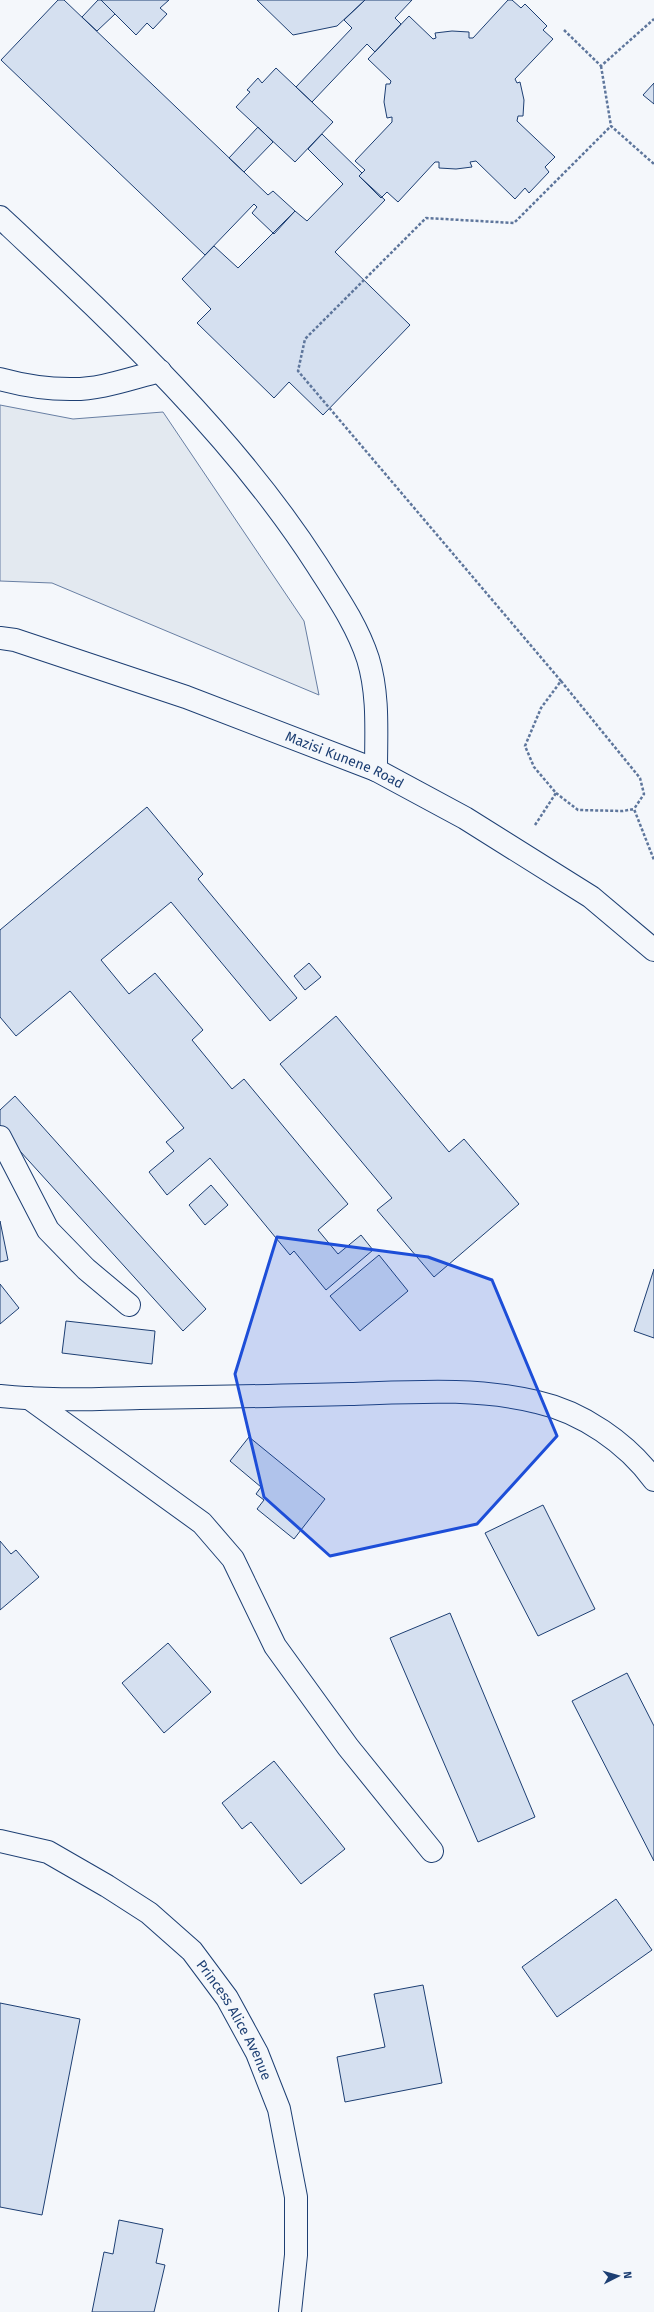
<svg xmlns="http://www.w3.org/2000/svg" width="654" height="2312" font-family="'Fira Sans',sans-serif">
<rect width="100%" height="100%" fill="#f4f7fb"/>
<path fill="#e3e9f0" stroke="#687fa3" d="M 0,405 L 73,419 L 163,412 L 304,621 L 319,695 L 52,583 L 0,581 Z"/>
<path fill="#d5e0f0" stroke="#1d3f73" d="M 58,0 L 64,0 L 268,195 L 273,191 L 295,211 L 274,234 L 252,213 L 257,207 L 254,204 L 205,255 L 1,60 Z
M 98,0 L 101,0 L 115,14 L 97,31 L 82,17 Z
M 101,0 L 169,0 L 160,8 L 167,14 L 153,29 L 147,23 L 136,35 Z
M 257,0 L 365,0 L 337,26 L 293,35 Z
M 365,0 L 412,0 L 395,18 L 401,24 L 375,52 L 367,44 L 312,102 L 296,87 L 352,28 L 344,20 Z
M 508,0 L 512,0 L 521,8 L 525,4 L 547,26 L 543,30 L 553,39 L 515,79 L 517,83 L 520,82 L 524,100 L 523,116 L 518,116 L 517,121 L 555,157 L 545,167 L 549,172 L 529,193 L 525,188 L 515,199 L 476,161 L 470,162 L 472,167 L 456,169 L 439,168 L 439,162 L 435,162 L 398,202 L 387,192 L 381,198 L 359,176 L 365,170 L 355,161 L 392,122 L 392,117 L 387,118 L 384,102 L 386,84 L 390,84 L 391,81 L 368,59 L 409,16 L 433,39 L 436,38 L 435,33 L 452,31 L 469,32 L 469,38 L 473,38 Z
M 276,68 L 333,122 L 295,162 L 236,107 L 250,92 L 247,90 L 258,78 L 262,83 Z
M 654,83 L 654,104 L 643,95 Z
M 258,127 L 273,142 L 244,172 L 229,158 Z
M 322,134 L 362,173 L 359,176 L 385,200 L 335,252 L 410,325 L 323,415 L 289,382 L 274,398 L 197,323 L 211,309 L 182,279 L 214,246 L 238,268 L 295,211 L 307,221 L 343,184 L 308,149 Z
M 147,807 L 203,874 L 198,879 L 297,998 L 270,1021 L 171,902 L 101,960 L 129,994 L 155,973 L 203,1030 L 192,1040 L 232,1089 L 244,1079 L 348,1204 L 318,1230 L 338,1254 L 361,1235 L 373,1250 L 326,1290 L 294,1251 L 290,1255 L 210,1158 L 167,1195 L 149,1172 L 174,1151 L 166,1142 L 184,1128 L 70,991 L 16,1036 L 0,1017 L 0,930 Z
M 309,963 L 321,977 L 305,990 L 294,976 Z
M 336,1016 L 449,1152 L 464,1139 L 519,1204 L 434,1277 L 377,1210 L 392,1198 L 280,1064 Z
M 15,1096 L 206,1309 L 183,1331 L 0,1129 L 0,1110 Z
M 211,1185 L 228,1205 L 205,1225 L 189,1205 Z
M 0,1221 L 8,1260 L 0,1262 Z
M 379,1255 L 408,1291 L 360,1331 L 330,1296 Z
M 654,1269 L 654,1338 L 634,1331 Z
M 0,1284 L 19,1308 L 0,1324 Z
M 66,1321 L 155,1331 L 152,1364 L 62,1353 Z
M 249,1437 L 325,1499 L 294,1539 L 257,1509 L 264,1500 L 256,1494 L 261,1487 L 230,1461 Z
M 543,1505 L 595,1609 L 538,1636 L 485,1533 Z
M 0,1541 L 11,1554 L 16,1550 L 39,1577 L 0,1610 Z
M 450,1613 L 535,1817 L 478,1842 L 390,1638 Z
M 168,1643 L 211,1692 L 164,1733 L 122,1683 Z
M 627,1673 L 654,1726 L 654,1861 L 572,1701 Z
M 274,1761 L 345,1849 L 301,1884 L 251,1822 L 242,1829 L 222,1803 Z
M 616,1899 L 652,1950 L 557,2017 L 522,1967 Z
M 423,1985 L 442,2083 L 345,2102 L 337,2057 L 385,2047 L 374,1994 Z
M 0,2003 L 80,2019 L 42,2215 L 0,2207 Z
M 119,2220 L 163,2229 L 156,2263 L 165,2265 L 154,2312 L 92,2312 L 104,2252 L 113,2254 Z"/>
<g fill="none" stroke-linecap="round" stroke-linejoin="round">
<g stroke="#1d3f73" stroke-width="24">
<g id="minor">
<path d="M 0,217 C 114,324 232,433 317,565 C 336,595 357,625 368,659 C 379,695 376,733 376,770"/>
<path d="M 0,379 C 22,385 47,389 70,389 C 100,390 131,378 160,371"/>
<path id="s1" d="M 0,638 L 15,640 L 186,697 L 376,770 L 465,818 L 591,897 L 654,950"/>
<path d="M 0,1137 L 48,1230 L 86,1269 L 129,1305"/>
<path d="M 0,1396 C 46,1401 94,1399 140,1398 C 210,1397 280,1396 349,1394 C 411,1392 477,1387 537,1402 C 582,1412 627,1443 654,1480"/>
<path d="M 29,1398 L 202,1523 L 233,1559 L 275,1646 L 348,1747 L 432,1851"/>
<path id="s2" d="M 0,1841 L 48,1852 L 107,1886 L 149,1913 L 192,1951 L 227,1998 L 257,2053 L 279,2109 L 296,2197 L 296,2255 L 290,2312"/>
</g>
</g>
<path stroke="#5e769c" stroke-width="2.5" stroke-dasharray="3 2" stroke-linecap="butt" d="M 564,30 L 601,66 L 654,19
M 601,66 L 611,126 L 654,164
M 561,681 L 640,778 L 644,794 L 634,809
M 556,793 L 578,810 L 623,811 L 634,809 L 654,860
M 535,825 L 556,793 L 534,767 L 525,746 L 541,708 L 561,681 L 298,371 L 305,339 L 426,218 L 514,223 L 611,126"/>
<use href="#minor" stroke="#f4f7fb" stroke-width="22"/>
</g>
<path fill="#1d4ed8" fill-opacity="0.2" stroke="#1d4ed8" stroke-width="3" stroke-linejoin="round" d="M 277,1237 L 428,1257 L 492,1280 L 557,1436 L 477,1524 L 330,1556 L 264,1497 L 235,1374 Z"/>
<g text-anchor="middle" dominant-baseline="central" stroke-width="3" stroke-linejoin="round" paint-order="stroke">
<g font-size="14" fill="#1d3f73" stroke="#f4f7fb">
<text stroke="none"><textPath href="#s1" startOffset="366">Mazisi Kunene Road</textPath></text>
<text stroke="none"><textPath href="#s2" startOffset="306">Princess Alice Avenue</textPath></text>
</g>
</g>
<g transform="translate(618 2276) rotate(84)" stroke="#f4f7fb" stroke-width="3" paint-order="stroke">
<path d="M0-3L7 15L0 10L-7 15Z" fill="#1d3f73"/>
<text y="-6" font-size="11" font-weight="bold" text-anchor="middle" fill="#1d3f73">N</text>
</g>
</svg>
